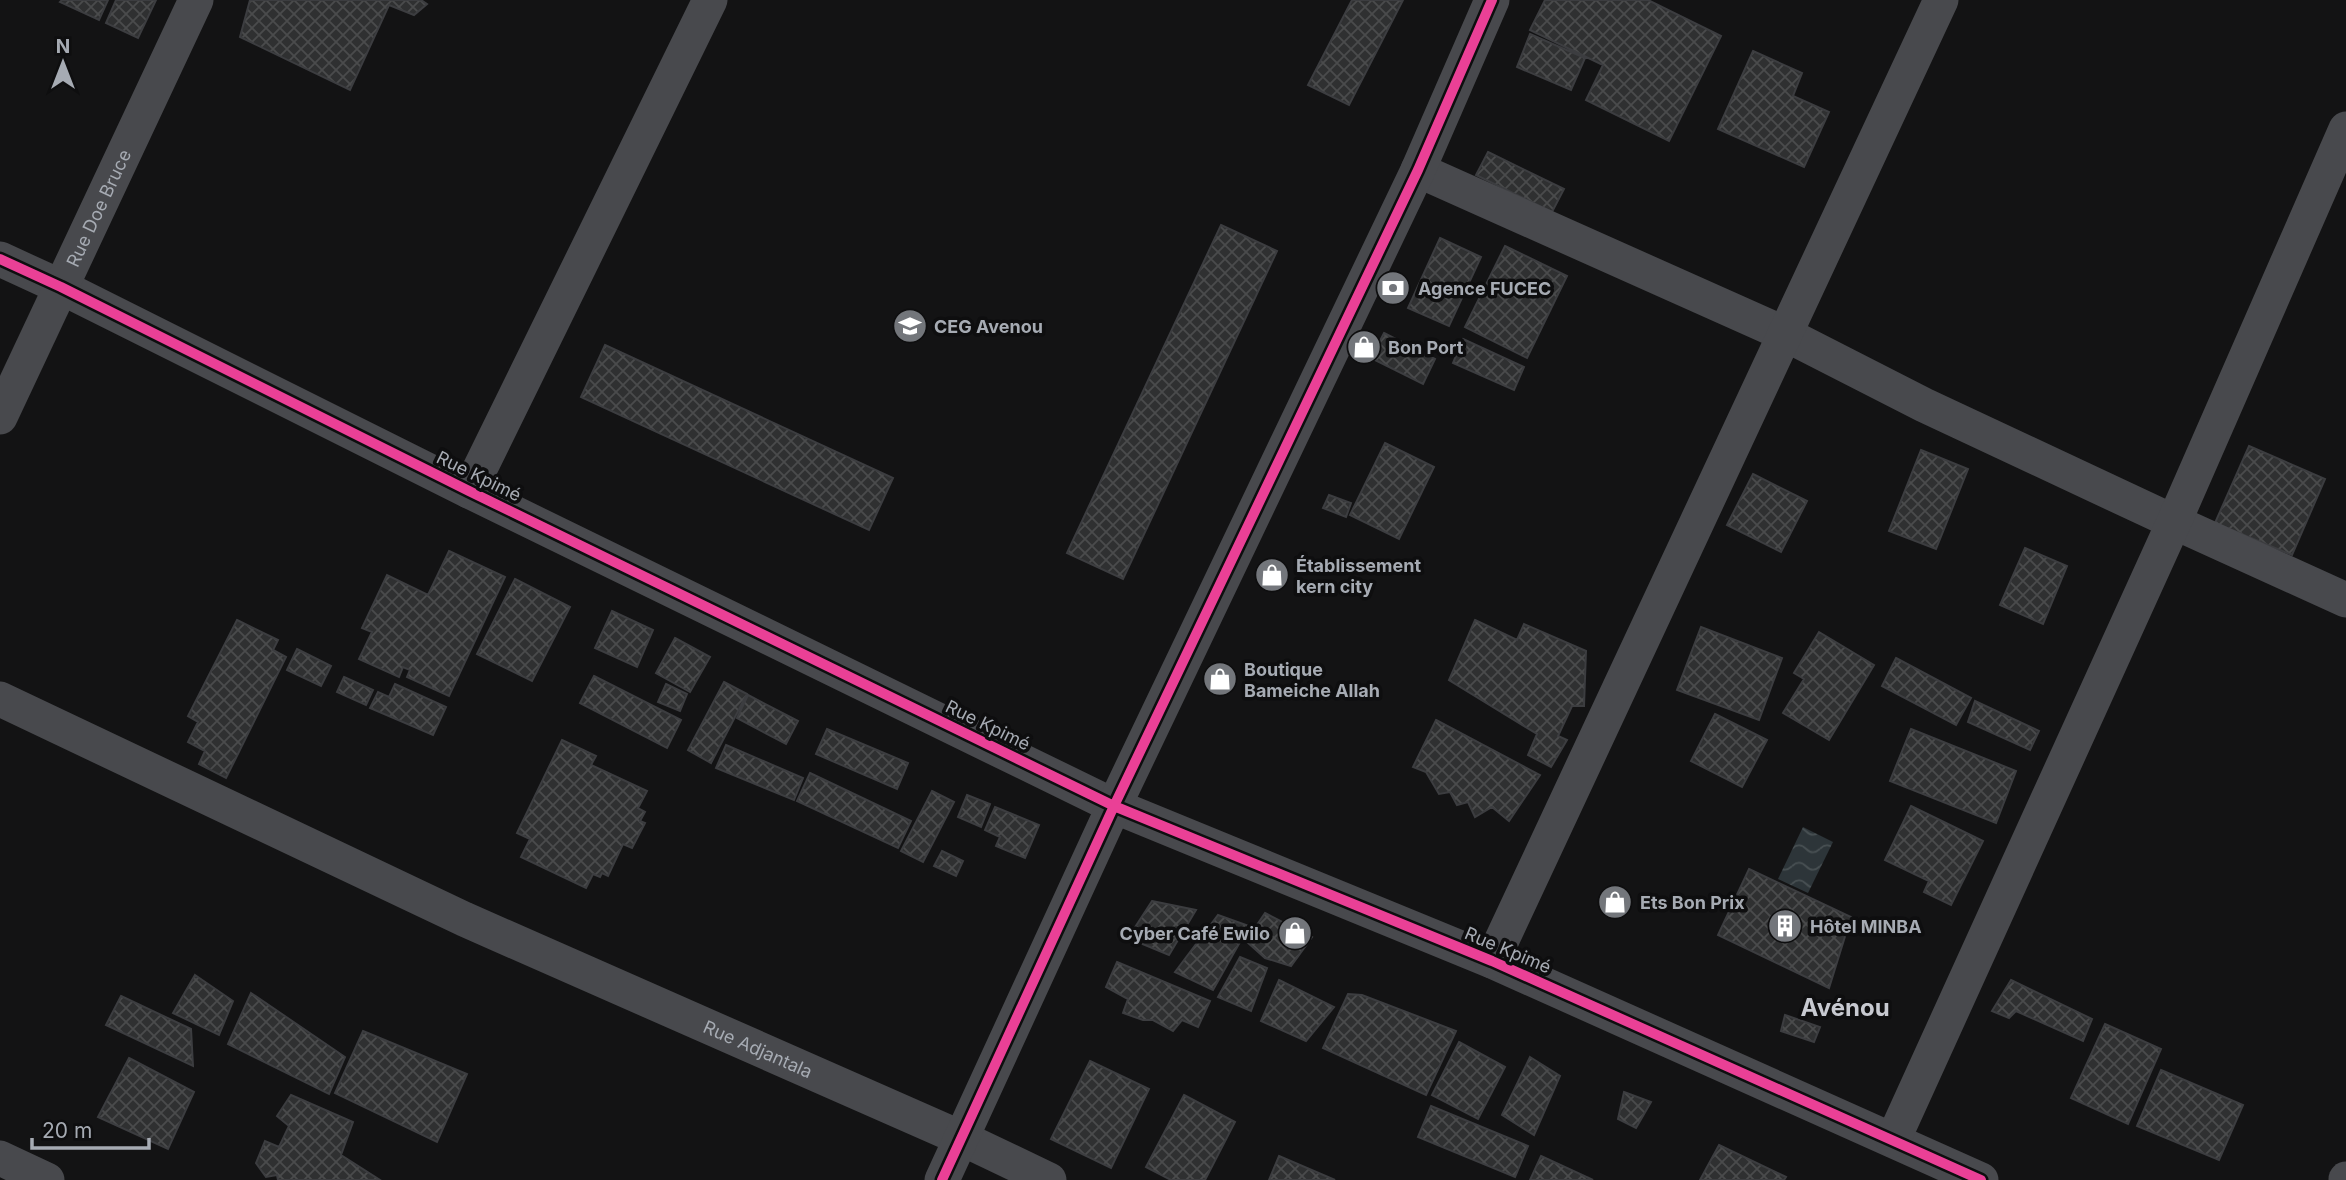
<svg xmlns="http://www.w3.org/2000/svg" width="2346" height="1180" font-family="Inter,sans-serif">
<defs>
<pattern id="water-waves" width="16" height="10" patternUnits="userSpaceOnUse" patternTransform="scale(1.75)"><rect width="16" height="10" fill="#2d3539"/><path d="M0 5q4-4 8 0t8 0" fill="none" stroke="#485053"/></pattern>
<pattern id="building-cross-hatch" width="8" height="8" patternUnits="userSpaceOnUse" patternTransform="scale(1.75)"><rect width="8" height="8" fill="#2f3031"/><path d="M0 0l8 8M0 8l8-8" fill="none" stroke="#4a4b4c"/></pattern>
</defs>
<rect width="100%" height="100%" fill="#131314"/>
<path fill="url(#water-waves)" d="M 1803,827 L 1833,842 L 1808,893 L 1778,879 Z"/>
<path fill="url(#building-cross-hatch)" stroke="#3c3d40" stroke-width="2" d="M 62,0 L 108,0 L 99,20 L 60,2 Z
M 116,0 L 156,0 L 138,38 L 106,23 Z
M 250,0 L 421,0 L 427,4 L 414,15 L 389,5 L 350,90 L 240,37 Z
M 1352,0 L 1403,0 L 1349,105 L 1308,85 Z
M 1545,0 L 1648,0 L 1721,36 L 1669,141 L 1586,100 L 1603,65 L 1530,30 Z
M 1530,34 L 1585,58 L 1571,90 L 1517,67 Z
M 1753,51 L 1802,73 L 1793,96 L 1829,112 L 1804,167 L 1718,129 Z
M 1488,152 L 1564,189 L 1552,212 L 1476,175 Z
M 1221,225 L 1277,251 L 1123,579 L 1067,553 Z
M 1440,238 L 1481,257 L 1449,326 L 1408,308 Z
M 1505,246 L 1567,276 L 1527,358 L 1465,327 Z
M 1384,333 L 1435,359 L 1423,384 L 1371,358 Z
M 1463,339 L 1524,367 L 1514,390 L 1453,363 Z
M 605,345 L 893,478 L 869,530 L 581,397 Z
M 1385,443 L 1434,467 L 1399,539 L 1350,515 Z
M 2249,446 L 2325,479 L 2292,555 L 2215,523 Z
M 1921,450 L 1968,469 L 1936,549 L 1889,531 Z
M 1753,474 L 1807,501 L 1781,552 L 1727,525 Z
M 1329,495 L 1351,503 L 1346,517 L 1323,508 Z
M 2025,548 L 2067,566 L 2043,624 L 2000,605 Z
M 449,551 L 505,577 L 449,696 L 407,677 L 410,670 L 403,667 L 399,677 L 359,659 L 372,632 L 362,628 L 387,575 L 428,595 Z
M 515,579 L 570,607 L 532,681 L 477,654 Z
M 612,611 L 653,630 L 637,667 L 595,648 Z
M 237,620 L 278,640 L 273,650 L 286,657 L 226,778 L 199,764 L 205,751 L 188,742 L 198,722 L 188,716 Z
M 1475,620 L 1517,640 L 1524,624 L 1586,651 L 1584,706 L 1572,706 L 1558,736 L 1567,740 L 1551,767 L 1528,755 L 1537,734 L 1449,680 Z
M 1701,627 L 1782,658 L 1759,720 L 1677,690 Z
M 1819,632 L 1874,665 L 1829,740 L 1783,713 L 1804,679 L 1794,673 Z
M 675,638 L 710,657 L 690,692 L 656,673 Z
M 297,649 L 331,666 L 321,686 L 287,670 Z
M 1896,658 L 1971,698 L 1956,725 L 1882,686 Z
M 594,676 L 681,720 L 667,748 L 580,703 Z
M 344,677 L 373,690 L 366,705 L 337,692 Z
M 724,682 L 747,694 L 711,763 L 688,750 Z
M 395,684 L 446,707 L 433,735 L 370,708 L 378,692 L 389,697 Z
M 666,684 L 687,694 L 680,711 L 658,702 Z
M 748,695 L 798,721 L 786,744 L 737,718 Z
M 1975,701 L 2039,731 L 2030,750 L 1968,722 Z
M 1715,714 L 1767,740 L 1742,787 L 1691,761 Z
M 1436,720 L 1540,775 L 1509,821 L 1492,807 L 1475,817 L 1468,802 L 1457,805 L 1450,792 L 1439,794 L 1426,772 L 1413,767 Z
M 827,729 L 908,763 L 897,789 L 816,754 Z
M 1911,729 L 2016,771 L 1996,823 L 1890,781 Z
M 562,740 L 596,756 L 591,765 L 647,791 L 638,808 L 645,812 L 640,821 L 645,823 L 632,848 L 623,844 L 608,876 L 602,873 L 600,877 L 593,874 L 586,888 L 521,857 L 530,839 L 517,833 Z
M 726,745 L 803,778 L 794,800 L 716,768 Z
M 810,773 L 911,821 L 898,848 L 797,801 Z
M 932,791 L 954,802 L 923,862 L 901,851 Z
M 967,795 L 990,804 L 981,827 L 958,817 Z
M 1911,806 L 1983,841 L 1951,905 L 1924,892 L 1929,881 L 1885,860 Z
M 995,807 L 1039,825 L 1025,858 L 996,846 L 1000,837 L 985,830 Z
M 942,851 L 963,861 L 956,876 L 934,866 Z
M 1749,869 L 1851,917 L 1829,988 L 1718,935 Z
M 1152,901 L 1196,910 L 1169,955 L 1128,938 Z
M 1265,913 L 1312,937 L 1291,966 L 1265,958 L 1246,941 Z
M 1218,915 L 1249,926 L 1213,990 L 1175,972 Z
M 1240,957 L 1267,968 L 1251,1011 L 1218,997 Z
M 1117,962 L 1210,1001 L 1198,1027 L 1182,1020 L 1173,1031 L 1153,1020 L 1143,1020 L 1123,1013 L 1128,999 L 1106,987 Z
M 195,975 L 233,1001 L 219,1035 L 173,1013 Z
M 1279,980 L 1334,1007 L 1306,1041 L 1261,1021 Z
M 2011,980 L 2092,1019 L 2083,1041 L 2016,1011 L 2009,1018 L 1992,1011 Z
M 251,993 L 345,1057 L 329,1094 L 228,1044 Z
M 1348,994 L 1362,995 L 1456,1031 L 1426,1095 L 1323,1048 Z
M 121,996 L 191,1029 L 193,1066 L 106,1025 Z
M 1785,1015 L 1820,1027 L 1814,1042 L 1781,1031 Z
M 2105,1024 L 2161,1049 L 2128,1124 L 2071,1098 Z
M 363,1031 L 467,1074 L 437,1142 L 335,1093 Z
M 1459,1042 L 1505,1067 L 1478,1119 L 1432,1095 Z
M 1530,1057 L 1560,1076 L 1534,1135 L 1502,1115 Z
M 129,1058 L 194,1092 L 168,1149 L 98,1117 Z
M 1090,1061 L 1149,1089 L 1111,1168 L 1051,1139 Z
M 2161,1070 L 2243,1105 L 2219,1160 L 2137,1126 Z
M 1624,1092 L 1651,1102 L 1636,1128 L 1618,1119 Z
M 291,1095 L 353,1122 L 341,1155 L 380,1180 L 278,1180 L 277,1175 L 266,1177 L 256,1163 L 265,1141 L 279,1147 L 289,1126 L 277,1116 Z
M 1184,1095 L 1235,1122 L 1205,1180 L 1171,1180 L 1146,1167 Z
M 1431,1106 L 1528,1146 L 1515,1177 L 1418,1137 Z
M 1719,1145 L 1786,1177 L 1784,1180 L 1700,1180 Z
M 1279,1156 L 1335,1180 L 1269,1180 Z
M 1541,1156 L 1593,1180 L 1530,1180 Z"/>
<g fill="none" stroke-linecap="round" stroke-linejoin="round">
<g stroke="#48494d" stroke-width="35">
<path d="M 1418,170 L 1785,334 L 1924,405 L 2174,522 L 2346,600"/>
<path d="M 0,259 L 61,287 L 469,491 L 1114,806 L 1492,961 L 1981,1180"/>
<path id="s1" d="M 0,417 L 196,0"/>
<path d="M 469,491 L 710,0"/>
<path id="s2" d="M 0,699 L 464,919 L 961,1138 L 1049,1180"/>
<path d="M 1492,961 L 1941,0"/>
<path d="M 1893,1140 L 2174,522 L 2346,129"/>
<path d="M 0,1158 L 47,1180"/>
<path d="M 942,1180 L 1114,806 L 1418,170 L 1492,0"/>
<path d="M 2346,1180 L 2346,1179"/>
</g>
<g stroke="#0e0e0f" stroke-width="15">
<path id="cycleway" d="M 0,259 L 61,287 L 469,491 L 1114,806 L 1492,961 L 1981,1180
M 942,1180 L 1114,806 L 1418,170 L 1492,0"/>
</g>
<use href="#cycleway" stroke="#ea4096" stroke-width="10"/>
</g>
<defs>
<g id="bank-disc" transform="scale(1.75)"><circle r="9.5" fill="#73767b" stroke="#0e0e0f"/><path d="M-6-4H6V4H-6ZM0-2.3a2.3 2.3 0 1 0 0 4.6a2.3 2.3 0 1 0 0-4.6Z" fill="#fff"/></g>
<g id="school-disc" transform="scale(1.75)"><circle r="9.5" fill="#73767b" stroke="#0e0e0f"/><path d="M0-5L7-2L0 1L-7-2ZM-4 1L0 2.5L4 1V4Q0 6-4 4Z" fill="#fff"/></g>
<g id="shop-disc" transform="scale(1.75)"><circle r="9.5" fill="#73767b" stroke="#0e0e0f"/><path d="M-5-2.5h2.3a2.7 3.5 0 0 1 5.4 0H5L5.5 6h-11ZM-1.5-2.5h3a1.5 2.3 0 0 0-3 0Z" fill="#fff"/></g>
<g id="building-disc" transform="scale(1.75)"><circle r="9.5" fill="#73767b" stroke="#0e0e0f"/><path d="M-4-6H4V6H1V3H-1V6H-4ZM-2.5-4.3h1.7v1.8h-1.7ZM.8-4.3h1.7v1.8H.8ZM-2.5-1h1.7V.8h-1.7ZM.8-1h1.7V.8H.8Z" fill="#fff"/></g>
</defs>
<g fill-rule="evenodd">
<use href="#bank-disc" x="1393" y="288"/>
<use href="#school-disc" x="910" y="326"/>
<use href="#shop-disc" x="1364" y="347"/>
<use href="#shop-disc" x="1272" y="575"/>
<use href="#shop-disc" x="1220" y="679"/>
<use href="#shop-disc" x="1615" y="902"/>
<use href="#building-disc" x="1785" y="926"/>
<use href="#shop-disc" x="1295" y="933"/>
</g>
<g text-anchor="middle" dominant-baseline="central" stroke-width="7" stroke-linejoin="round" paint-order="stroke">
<g font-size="18" fill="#a6abb3" stroke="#0e0e0f">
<text stroke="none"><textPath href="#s1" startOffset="231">Rue Doe Bruce</textPath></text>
<text transform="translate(479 476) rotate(26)">Rue Kpimé</text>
<text transform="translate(988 725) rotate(26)">Rue Kpimé</text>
<text transform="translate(1508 950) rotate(23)">Rue Kpimé</text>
<text stroke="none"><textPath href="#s2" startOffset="835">Rue Adjantala</textPath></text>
</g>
<g font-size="18" font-weight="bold" fill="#a6abb3" stroke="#0e0e0f" text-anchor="start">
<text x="1418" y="288">Agence FUCEC</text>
<text x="934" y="326">CEG Avenou</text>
<text x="1388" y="347">Bon Port</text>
<text x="1296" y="565">Établissement<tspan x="1296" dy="21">kern city</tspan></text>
<text x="1244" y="669">Boutique<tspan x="1244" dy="21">Bameiche Allah</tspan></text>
<text x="1640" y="902">Ets Bon Prix</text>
<text x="1810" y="926">Hôtel MINBA</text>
<text x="1270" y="933" text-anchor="end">Cyber Café Ewilo</text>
</g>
<g font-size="24" font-weight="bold" fill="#c7c9d0" stroke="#0e0e0f">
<text x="1845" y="1007">Avénou</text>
</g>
</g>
<g transform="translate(63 63)" stroke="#0e0e0f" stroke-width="5" paint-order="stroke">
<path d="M0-5L12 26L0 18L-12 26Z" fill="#a6abb3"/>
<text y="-10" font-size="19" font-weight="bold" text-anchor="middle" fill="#a6abb3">N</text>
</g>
<path d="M32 1138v10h117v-10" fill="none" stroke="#a6abb3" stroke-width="3.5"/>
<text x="42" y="1138" font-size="21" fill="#a6abb3" stroke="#0e0e0f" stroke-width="5" paint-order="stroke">20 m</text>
</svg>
